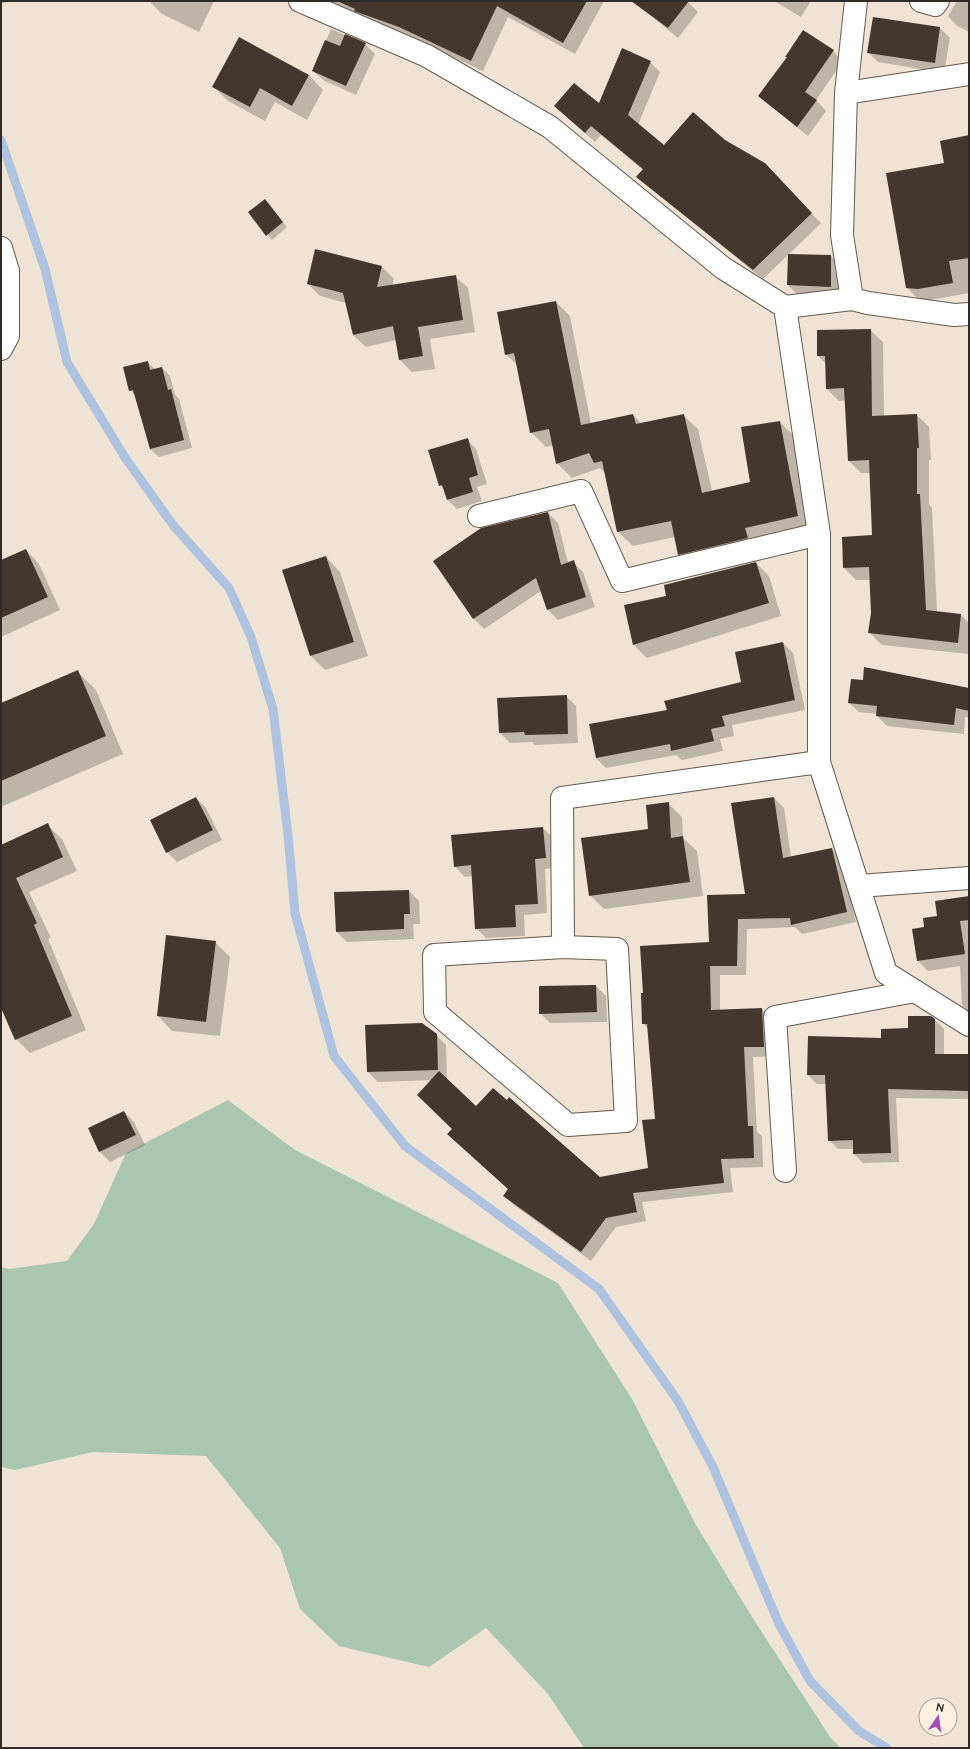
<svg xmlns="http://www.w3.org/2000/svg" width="970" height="1749" font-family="Ubuntu,sans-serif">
<rect width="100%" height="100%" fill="#eee3d4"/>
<path fill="#abc6b0" d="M 228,1100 L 295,1150 L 558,1283 L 632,1399 L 696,1525 L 752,1617 L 830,1737 L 841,1748 L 584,1748 L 548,1694 L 486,1628 L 429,1667 L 339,1646 L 300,1609 L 280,1548 L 206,1456 L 93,1452 L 15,1470 L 1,1467 L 1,1267 L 9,1269 L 67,1261 L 94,1224 L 126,1153 Z"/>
<path fill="#0003" d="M 1,1 L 17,1 L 1,3 Z
M 152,1 L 214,1 L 199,32 L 162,14 L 151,3 Z
M 326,1 L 604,1 L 575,54 L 508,17 L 483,71 L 411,38 L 353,16 L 346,9 Z
M 651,1 L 687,1 L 698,12 L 678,38 L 644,10 Z
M 774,1 L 811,1 L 801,17 Z
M 957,1 L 969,1 L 969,32 L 956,25 L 948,16 Z
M 940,28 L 950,38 L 944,73 L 878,62 L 868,52 Z
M 331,29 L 365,44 L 375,54 L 356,95 L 323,80 L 313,71 Z
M 833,51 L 843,61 L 816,100 L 826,111 L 808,136 L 759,96 Z
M 650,62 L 660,72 L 638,125 L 664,147 L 725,140 L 774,175 L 821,223 L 763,279 L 648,186 L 638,177 L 643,170 L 601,135 L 595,142 L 555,106 L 599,105 Z
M 309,75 L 323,90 L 307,120 L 275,102 L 265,121 L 228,101 L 213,86 Z
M 969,136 L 969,293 L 930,300 L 918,299 L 907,288 L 945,164 Z
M 269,205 L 287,227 L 272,240 L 249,212 Z
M 831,256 L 841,266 L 840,296 L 798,295 L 788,285 Z
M 382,267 L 394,279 L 392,286 L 455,276 L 468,288 L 475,332 L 430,339 L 435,369 L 412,372 L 400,360 L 396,340 L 366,347 L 353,335 L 346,303 L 320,296 L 308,284 Z
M 556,302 L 570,316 L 591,424 L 633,415 L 642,424 L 683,415 L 698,429 L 712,491 L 752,482 L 780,422 L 794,436 L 812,530 L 694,569 L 679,554 L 675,537 L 633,546 L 618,532 L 605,473 L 600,468 L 572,478 L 557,463 L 554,445 L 546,447 L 531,432 L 518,366 L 506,354 Z
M 870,330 L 883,342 L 884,416 L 917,415 L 929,427 L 931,460 L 929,460 L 929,504 L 932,508 L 937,612 L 961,615 L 969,623 L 969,654 L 882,645 L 869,632 L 872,613 L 870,580 L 856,580 L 844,568 L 843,538 L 873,536 L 870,473 L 861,473 L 849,461 L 846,400 L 839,401 L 826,388 L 826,364 L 818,356 Z
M 147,362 L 155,369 L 162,368 L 170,376 L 175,395 L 179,399 L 192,448 L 159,457 L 150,449 L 136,397 L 130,390 Z
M 467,440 L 476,449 L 487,484 L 477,487 L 482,501 L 457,509 L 448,500 L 445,491 L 440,485 Z
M 548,513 L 558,523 L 568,563 L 573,562 L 583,572 L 595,607 L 558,620 L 548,610 L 541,591 L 484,629 L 474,619 L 435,561 Z
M 26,550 L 39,564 L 60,610 L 1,637 L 1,561 Z
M 326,557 L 340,572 L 368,656 L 325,670 L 311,656 Z
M 756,563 L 769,576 L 781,616 L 647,658 L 634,645 L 668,596 Z
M 783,643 L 793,653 L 805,710 L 732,725 L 734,736 L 720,739 L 723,751 L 682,760 L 676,755 L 606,768 L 596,758 L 668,710 L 743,683 Z
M 78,672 L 96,690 L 123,754 L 1,807 L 1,704 Z
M 969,689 L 969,718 L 965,717 L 964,734 L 887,726 L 877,716 L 878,714 L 859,712 L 849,703 Z
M 566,696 L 576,706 L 578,743 L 535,745 L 532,742 L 510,743 L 500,733 Z
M 196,798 L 206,808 L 222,840 L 177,862 L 167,852 Z
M 774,798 L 784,808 L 791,857 L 832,849 L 841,858 L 856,922 L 802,934 L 795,927 L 747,929 L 746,975 L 720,975 L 720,1010 L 762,1009 L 772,1019 L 773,1056 L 753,1057 L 757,1132 L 762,1136 L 763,1167 L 730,1168 L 733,1192 L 642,1202 L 646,1221 L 616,1227 L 591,1261 L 514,1205 L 505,1196 L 509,1190 L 454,1130 L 433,1080 L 378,1082 L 368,1072 L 366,1026 L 436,1035 L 446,1045 L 447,1080 L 476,1107 L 600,1178 L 649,1169 L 656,1120 L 648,1029 L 643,1023 L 710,943 L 746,895 Z
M 668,803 L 682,817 L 683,838 L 697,851 L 703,896 L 604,909 L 590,895 L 649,830 Z
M 47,825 L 62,839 L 77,871 L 29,892 L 51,938 L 48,939 L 86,1030 L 30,1053 L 16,1039 L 1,1005 L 1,845 Z
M 543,828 L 553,838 L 556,868 L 545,869 L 547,913 L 524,915 L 525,936 L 486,938 L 476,928 L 473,876 L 465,877 L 455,867 Z
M 409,891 L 419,901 L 420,924 L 413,924 L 414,939 L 347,942 L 337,932 Z
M 969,897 L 969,1012 L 962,1005 L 960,966 L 928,971 L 918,961 L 925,928 L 938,917 Z
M 215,942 L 230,957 L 220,1036 L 172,1031 L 158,1016 Z
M 596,986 L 606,996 L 607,1022 L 550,1023 L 540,1013 L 540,987 Z
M 935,1020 L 944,1029 L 944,1055 L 969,1056 L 969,1099 L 896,1098 L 899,1162 L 863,1163 L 854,1154 L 854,1149 L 838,1149 L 829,1140 L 826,1084 L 817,1084 L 808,1075 L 882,1039 Z
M 124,1112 L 134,1122 L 145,1145 L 110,1162 L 100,1152 L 89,1128 Z"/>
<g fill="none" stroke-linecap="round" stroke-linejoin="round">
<path stroke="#afc2e0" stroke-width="9" d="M 1,140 L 45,269 L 67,362 L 124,456 L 173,525 L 229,588 L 251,637 L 273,709 L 288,835 L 295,913 L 334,1056 L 405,1146 L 599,1289 L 678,1401 L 713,1467 L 779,1624 L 810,1681 L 859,1731 L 887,1748"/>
</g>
<path fill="#43382e" d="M 337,1 L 587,1 L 563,43 L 497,6 L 471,61 L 399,27 L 354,11 L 355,9 Z
M 631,1 L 689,1 L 668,28 Z
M 873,17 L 940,27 L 935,63 L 867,53 Z
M 803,30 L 834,50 L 805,92 L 817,100 L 797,127 L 758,96 L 787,57 L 785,57 Z
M 345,34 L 366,43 L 346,86 L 312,71 L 325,40 L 340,46 Z
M 239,37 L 309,75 L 292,106 L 260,88 L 250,107 L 212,87 Z
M 622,48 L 651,61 L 628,115 L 664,145 L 693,112 L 725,140 L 765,163 L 812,213 L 753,270 L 636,177 L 643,169 L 591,126 L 585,133 L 554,106 L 574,83 L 599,103 Z
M 969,135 L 969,258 L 949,261 L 953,283 L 918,289 L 906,288 L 886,173 L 944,163 L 940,141 Z
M 265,199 L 283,222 L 266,236 L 248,212 Z
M 315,249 L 382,266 L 377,287 L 456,275 L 463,320 L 418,327 L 423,356 L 399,360 L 393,326 L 353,335 L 343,293 L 307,284 Z
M 788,254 L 831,255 L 831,287 L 787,285 Z
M 556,301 L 581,425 L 633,414 L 636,424 L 684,414 L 702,493 L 750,482 L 741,427 L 780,421 L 798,516 L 745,528 L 748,538 L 678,555 L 671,521 L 617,532 L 602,461 L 594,463 L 589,453 L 556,464 L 549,429 L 530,433 L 514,353 L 505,355 L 497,312 Z
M 871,329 L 872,416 L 917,414 L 919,448 L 917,448 L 917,494 L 920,494 L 926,610 L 961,614 L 958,643 L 868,633 L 871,613 L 869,567 L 843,568 L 842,537 L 872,535 L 869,460 L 848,461 L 844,388 L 826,389 L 825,356 L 817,356 L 817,330 Z
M 148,361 L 150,370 L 162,367 L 168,390 L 171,389 L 184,440 L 150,449 L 133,390 L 129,391 L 123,367 Z
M 468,438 L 478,475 L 469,478 L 473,492 L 447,500 L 442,485 L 439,486 L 428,450 Z
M 548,512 L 561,565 L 574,560 L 586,597 L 547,610 L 536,578 L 473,619 L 433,561 L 481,528 Z
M 26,549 L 48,597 L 1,618 L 1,560 Z
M 326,556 L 354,642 L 310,656 L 282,570 Z
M 756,562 L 769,603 L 633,645 L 624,605 L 666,596 L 664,585 Z
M 783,642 L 795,700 L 722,716 L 725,726 L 711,729 L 714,741 L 671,751 L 670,744 L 596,758 L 589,724 L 667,710 L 664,701 L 741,682 L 735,652 Z
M 864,667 L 969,688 L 969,711 L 956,708 L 954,725 L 876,716 L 877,706 L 848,703 L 851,679 L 863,680 Z
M 78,670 L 106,736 L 1,781 L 1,703 Z
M 567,695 L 568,734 L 525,735 L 524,732 L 499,733 L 497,698 Z
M 196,797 L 213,830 L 166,853 L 150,820 Z
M 774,797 L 783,858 L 832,848 L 847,912 L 791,925 L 790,918 L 738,919 L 737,966 L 710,966 L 711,1010 L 762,1008 L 764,1047 L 744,1047 L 748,1126 L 753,1126 L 754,1158 L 721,1159 L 724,1183 L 633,1193 L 637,1212 L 606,1218 L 581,1252 L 503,1196 L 508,1189 L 447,1134 L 452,1129 L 417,1095 L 439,1071 L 476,1106 L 493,1088 L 507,1100 L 509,1097 L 600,1177 L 648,1168 L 642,1120 L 655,1119 L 647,1024 L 642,1024 L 641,993 L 643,993 L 640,946 L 709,942 L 707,895 L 745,894 L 731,803 Z
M 669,802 L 671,838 L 683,836 L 690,882 L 589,896 L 581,838 L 648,829 L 646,805 Z
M 48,823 L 63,857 L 16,878 L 37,923 L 34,925 L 72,1016 L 15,1040 L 1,1008 L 1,845 Z
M 543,827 L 546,858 L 535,859 L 538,904 L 515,905 L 516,927 L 475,929 L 471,865 L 454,867 L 451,835 Z
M 409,890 L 410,914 L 404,914 L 404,929 L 336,932 L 334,892 Z
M 969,896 L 969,920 L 960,921 L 965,954 L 917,961 L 912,929 L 924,927 L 923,918 L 937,916 L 935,901 Z
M 166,935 L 216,941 L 206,1022 L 157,1016 Z
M 596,985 L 597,1012 L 539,1014 L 539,986 Z
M 908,1016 L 931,1016 L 935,1019 L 935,1054 L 969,1054 L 969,1091 L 888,1089 L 891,1153 L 853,1154 L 853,1140 L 828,1141 L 825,1075 L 807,1075 L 808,1036 L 881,1038 L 881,1029 L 908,1028 Z
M 422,1023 L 437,1034 L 438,1070 L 367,1072 L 365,1025 Z
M 124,1111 L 136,1135 L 99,1152 L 88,1128 Z"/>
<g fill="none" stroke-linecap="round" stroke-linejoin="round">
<g stroke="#645a4d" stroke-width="24">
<path id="minor" d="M 300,1 L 427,56 L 550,127 L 723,268 L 785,307 L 852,299 L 868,303 L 954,315 L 969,314
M 921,1 L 935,5 L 938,1
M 846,93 L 969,74
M 1,248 L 8,271 L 8,336 L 1,349
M 852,299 L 842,235 L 846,93 L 856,1
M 785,307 L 819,534 L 819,762 L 886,973 L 969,1025
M 479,516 L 581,491 L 622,581 L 819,534
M 859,886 L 969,878
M 563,947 L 434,955 L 435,1012 L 568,1125 L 626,1121 L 617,949 L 563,947 L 562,798 L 819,762
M 785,1171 L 775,1017 L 915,991"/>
</g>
<use href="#minor" stroke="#fff" stroke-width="22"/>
</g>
<rect width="970" height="1749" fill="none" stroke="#302b26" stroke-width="4"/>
<g transform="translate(938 1717) rotate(13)"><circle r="19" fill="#fcf0e1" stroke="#aaa196"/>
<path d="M0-3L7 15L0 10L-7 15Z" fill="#a34bb7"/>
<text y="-6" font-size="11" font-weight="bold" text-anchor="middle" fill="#302b26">N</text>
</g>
</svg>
